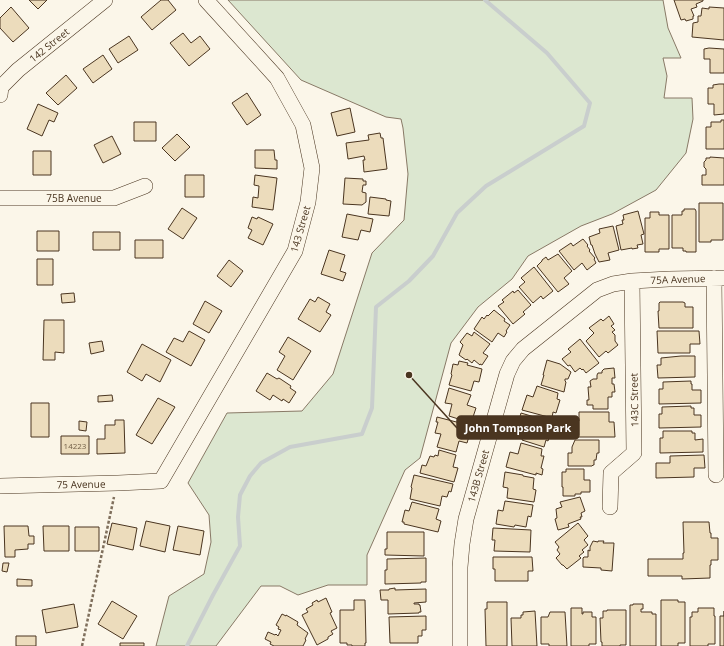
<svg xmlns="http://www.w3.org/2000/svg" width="724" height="646" font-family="'Open Sans',sans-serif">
<rect width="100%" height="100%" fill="#fbf6e9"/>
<path fill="#dce7d0" stroke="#887966" d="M 228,0 L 663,0 L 668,28 L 681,58 L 663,58 L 667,76 L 664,98 L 692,98 L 693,119 L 686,153 L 656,190 L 612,214 L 581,226 L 528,256 L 512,279 L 478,307 L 451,343 L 420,458 L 405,470 L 367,555 L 367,585 L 328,585 L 298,595 L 280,586 L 261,586 L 216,646 L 156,646 L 169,596 L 204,574 L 211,542 L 209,515 L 188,483 L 227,413 L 302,411 L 333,374 L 372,253 L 404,220 L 408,174 L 403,128 L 401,119 L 386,117 L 301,80 Z"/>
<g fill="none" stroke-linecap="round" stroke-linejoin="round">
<path stroke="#c9cecd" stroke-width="4" d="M 187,646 L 213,595 L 240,546 L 238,517 L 240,495 L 250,476 L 261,463 L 290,447 L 362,434 L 372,408 L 376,307 L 409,281 L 433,256 L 457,213 L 486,186 L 584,126 L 590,103 L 547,53 L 485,0"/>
</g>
<path fill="#ecdcbc" stroke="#4a3520" d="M 29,0 L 47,0 L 38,9 Z
M 161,0 L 168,0 L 176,10 L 152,30 L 141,17 Z
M 674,0 L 703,0 L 703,1 L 696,4 L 697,7 L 691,9 L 694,16 L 693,16 L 693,19 L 686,21 L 685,19 L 681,20 Z
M 11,7 L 29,28 L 13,42 L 0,28 L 0,18 Z
M 709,7 L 724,8 L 724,40 L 692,37 L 693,23 L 698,22 L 698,16 L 701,16 L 702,8 L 709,9 Z
M 183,33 L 191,43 L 200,36 L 210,49 L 189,66 L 170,43 Z
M 129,36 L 138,50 L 118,63 L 109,49 Z
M 709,48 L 724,49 L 724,73 L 710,73 L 710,59 L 704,59 L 704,49 Z
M 103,55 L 112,69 L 93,83 L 83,69 Z
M 66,75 L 77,88 L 58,105 L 46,93 Z
M 719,84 L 724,84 L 724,114 L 714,115 L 714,104 L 708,104 L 708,88 L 713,88 L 713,85 Z
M 247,93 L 261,115 L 247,125 L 232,103 Z
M 38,104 L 58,113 L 54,122 L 49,120 L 42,136 L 27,129 Z
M 350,108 L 355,132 L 337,136 L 331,113 Z
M 721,120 L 724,120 L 724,149 L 706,149 L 706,127 L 711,127 L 711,122 L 721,122 Z
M 134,122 L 156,122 L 156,141 L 134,141 Z
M 380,133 L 381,138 L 383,138 L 387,169 L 364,172 L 363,160 L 365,160 L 364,156 L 348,159 L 346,143 L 369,140 L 368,135 Z
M 177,134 L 190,147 L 175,161 L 162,148 Z
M 112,136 L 121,154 L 103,163 L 94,145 Z
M 255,150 L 274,150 L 275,160 L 277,160 L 277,169 L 255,168 Z
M 33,151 L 51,151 L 51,175 L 33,175 Z
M 710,157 L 724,158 L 724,185 L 702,185 L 702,175 L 706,175 L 706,169 L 704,167 L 704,162 L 706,160 L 706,158 L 710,158 Z
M 185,175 L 204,175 L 204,197 L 185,197 Z
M 255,175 L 277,178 L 273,210 L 252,207 L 253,197 L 258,198 L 259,186 L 254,185 Z
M 345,178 L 363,179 L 363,181 L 366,181 L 366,185 L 363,185 L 362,192 L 366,193 L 366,202 L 362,205 L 343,204 Z
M 370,197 L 386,199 L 386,200 L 391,201 L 389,216 L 368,214 Z
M 699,203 L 723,203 L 723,240 L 711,240 L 711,242 L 699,242 Z
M 182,208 L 197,218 L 183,239 L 168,229 Z
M 684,209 L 695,209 L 696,211 L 696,252 L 686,252 L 686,251 L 683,251 L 683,248 L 672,248 L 672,215 L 682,215 L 682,211 L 684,211 Z
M 638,211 L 644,234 L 641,235 L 643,244 L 637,245 L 638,248 L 632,249 L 632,248 L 621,250 L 616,226 L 623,224 L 622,220 L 624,220 L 623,215 Z
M 650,212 L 659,212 L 659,215 L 669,215 L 669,249 L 659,249 L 659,252 L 645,252 L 645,218 L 650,218 Z
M 347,214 L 373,219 L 370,232 L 361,230 L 358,240 L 342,237 Z
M 252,217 L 257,219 L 258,217 L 273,224 L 263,245 L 248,238 L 252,230 L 248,228 Z
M 613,226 L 619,250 L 608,253 L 610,260 L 599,262 L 595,254 L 592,245 L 591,245 L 589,237 L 600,233 L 599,229 Z
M 37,231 L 59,231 L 59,251 L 37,251 Z
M 93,232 L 120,232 L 120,250 L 93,250 Z
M 583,239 L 588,245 L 587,246 L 590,250 L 589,251 L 595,258 L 594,259 L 596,263 L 587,270 L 582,263 L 574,270 L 559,251 L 571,243 L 573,246 Z
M 135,240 L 163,240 L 163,258 L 135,258 Z
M 329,250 L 345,255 L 340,271 L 346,273 L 343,281 L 321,274 Z
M 558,254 L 572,271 L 564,278 L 569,284 L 558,292 L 537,266 L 542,261 L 542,260 L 546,257 L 548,260 Z
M 37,259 L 53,259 L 53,285 L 37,285 Z
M 229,260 L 243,271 L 231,287 L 217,276 Z
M 534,267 L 553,291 L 543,299 L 541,296 L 533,303 L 519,287 L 525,282 L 521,278 Z
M 518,290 L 531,305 L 523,312 L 525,314 L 513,324 L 498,306 L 504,302 L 502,300 L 513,291 L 514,293 Z
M 74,293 L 75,302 L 62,303 L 61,294 Z
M 318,297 L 330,304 L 326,312 L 331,315 L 320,332 L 298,319 L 310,299 L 315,302 Z
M 205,301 L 222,311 L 209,333 L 193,324 Z
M 660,302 L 683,302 L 685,303 L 685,307 L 693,307 L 693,328 L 659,328 L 658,311 L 659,311 L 659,303 Z
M 494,310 L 505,319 L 504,321 L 510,325 L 506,331 L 507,332 L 504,337 L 498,333 L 492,342 L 474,329 L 482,317 L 484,319 L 487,315 L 488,316 Z
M 609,316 L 614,324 L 611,326 L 615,330 L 612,332 L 615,335 L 615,341 L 618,345 L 608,353 L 606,351 L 599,357 L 586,341 L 594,333 L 589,328 L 601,319 L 603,321 Z
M 44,320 L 64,320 L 64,353 L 55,352 L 55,360 L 43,360 Z
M 189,331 L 205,340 L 191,366 L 166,352 L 174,338 L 183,342 Z
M 657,331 L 699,331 L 700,344 L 690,344 L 690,353 L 658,353 Z
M 474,332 L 490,344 L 483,353 L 488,356 L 482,365 L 480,364 L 480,365 L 474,360 L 472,363 L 467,359 L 466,360 L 459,355 L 463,345 L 460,342 L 467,333 L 472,336 Z
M 288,337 L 311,351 L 293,380 L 277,370 L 285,356 L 279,352 Z
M 580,339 L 599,363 L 586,373 L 583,369 L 582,370 L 580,368 L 575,372 L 570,365 L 568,366 L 562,359 L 571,352 L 568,349 Z
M 102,341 L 104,351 L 91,354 L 89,343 Z
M 142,344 L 171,360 L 160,382 L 146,374 L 142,381 L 127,372 Z
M 681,356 L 695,356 L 695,377 L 658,378 L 657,365 L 661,365 L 661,358 Z
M 547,360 L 560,364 L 571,372 L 568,379 L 565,379 L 565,381 L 566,382 L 564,392 L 541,385 L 544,375 L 543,375 Z
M 459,361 L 468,363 L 467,365 L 482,369 L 479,382 L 474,381 L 471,391 L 449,385 L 452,375 L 451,374 L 453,364 L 458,365 Z
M 614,368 L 615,378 L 612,378 L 612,384 L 614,384 L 615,392 L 612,392 L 612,397 L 608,397 L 608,409 L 593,409 L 593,405 L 587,405 L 587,400 L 589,400 L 588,387 L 591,387 L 590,381 L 593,379 L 597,379 L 597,375 L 598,373 L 602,373 L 602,371 L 604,369 Z
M 267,373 L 277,379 L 279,378 L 291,386 L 290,388 L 296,392 L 289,403 L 283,399 L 282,401 L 273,395 L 270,400 L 256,391 Z
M 691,381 L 691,384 L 692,384 L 692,390 L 701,390 L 701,403 L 659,404 L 659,389 L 663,389 L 663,382 Z
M 537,386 L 558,393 L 557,399 L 560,400 L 556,413 L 553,412 L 552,418 L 522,410 L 527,395 L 533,397 Z
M 449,388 L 471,395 L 467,405 L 476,408 L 471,423 L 449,416 L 452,404 L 445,403 Z
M 112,395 L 113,401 L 98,402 L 98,396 Z
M 158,398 L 175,407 L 152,444 L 136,435 Z
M 31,403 L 49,403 L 49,437 L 31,437 Z
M 691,406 L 691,408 L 694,408 L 694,415 L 701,415 L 701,427 L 659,428 L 659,414 L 662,414 L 662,407 Z
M 579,412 L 609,412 L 609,422 L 614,422 L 615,437 L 574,437 L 574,421 L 579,421 Z
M 521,413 L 551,422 L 549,427 L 552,428 L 548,441 L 546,440 L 544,447 L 522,440 L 525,430 L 517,428 Z
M 437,417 L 472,426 L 467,443 L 459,441 L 456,452 L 437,447 L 441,434 L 435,433 L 438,422 L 436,422 Z
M 115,420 L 124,420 L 125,453 L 97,454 L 97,439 L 105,439 L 105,425 L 115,425 Z
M 79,421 L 87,422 L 86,431 L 79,430 Z
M 663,431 L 692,431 L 692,433 L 695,433 L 695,440 L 703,439 L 703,452 L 660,453 L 660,438 L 663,438 Z
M 61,436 L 89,436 L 89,454 L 61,454 Z
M 575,440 L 599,440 L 599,453 L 597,453 L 596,460 L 594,460 L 594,465 L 593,465 L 592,466 L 568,466 L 568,453 L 572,453 L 572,447 Z
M 521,443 L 542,449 L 541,456 L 544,456 L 541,468 L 543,469 L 542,475 L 536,473 L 536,475 L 506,467 L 510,452 L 518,454 Z
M 439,450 L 456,455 L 453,467 L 458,468 L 454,482 L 420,473 L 422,465 L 426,466 L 430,456 L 434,457 L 435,455 L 438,456 Z
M 704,455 L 705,468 L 694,468 L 694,477 L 656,478 L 656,463 L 670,463 L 670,456 Z
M 566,469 L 584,469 L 584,480 L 590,480 L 590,492 L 581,492 L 581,494 L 575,494 L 575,496 L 563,496 L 563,487 L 562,487 L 562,472 L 566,472 Z
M 505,472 L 523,475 L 523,476 L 534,478 L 533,489 L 536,490 L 534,502 L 507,498 L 508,488 L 503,487 Z
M 414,475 L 453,484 L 451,492 L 449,491 L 447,497 L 442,496 L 440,506 L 410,499 L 412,488 L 411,487 Z
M 580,497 L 585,511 L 581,513 L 582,517 L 580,517 L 581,519 L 568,524 L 569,527 L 558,530 L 555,519 L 557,518 L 556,509 L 562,507 L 560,502 Z
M 505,501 L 533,505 L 531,517 L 528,516 L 526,527 L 515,525 L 514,527 L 496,524 L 498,510 L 503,511 Z
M 412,502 L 439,509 L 436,519 L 441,521 L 438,532 L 404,524 L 404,522 L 402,522 L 405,510 L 409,511 Z
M 146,521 L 170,526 L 165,552 L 140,546 Z
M 683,522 L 709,522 L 710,533 L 711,533 L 711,538 L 718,538 L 718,560 L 711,560 L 711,565 L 710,565 L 710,578 L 682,579 L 682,576 L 648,576 L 648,559 L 683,559 L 683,553 L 684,553 Z
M 112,523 L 137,528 L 133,550 L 107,544 Z
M 578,523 L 588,536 L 584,540 L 588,545 L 582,550 L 584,552 L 579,556 L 581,558 L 567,569 L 563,565 L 562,565 L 556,558 L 560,554 L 557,550 L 559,547 L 555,542 Z
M 4,526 L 28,526 L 29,536 L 34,536 L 34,544 L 28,544 L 28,549 L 15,550 L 15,557 L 5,557 Z
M 43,526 L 69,526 L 69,551 L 44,551 Z
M 178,526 L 204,531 L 200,555 L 173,550 Z
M 75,527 L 99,527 L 99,551 L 75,551 Z
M 493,528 L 531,530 L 530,552 L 494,551 L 495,540 L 492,540 Z
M 387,532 L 424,532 L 424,556 L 385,555 L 385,549 L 387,549 Z
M 593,541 L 598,542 L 598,541 L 604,541 L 603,543 L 614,543 L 612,571 L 601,570 L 601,568 L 583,567 L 583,558 L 584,557 L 588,557 L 588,550 L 590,551 L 590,547 Z
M 493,557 L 532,557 L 533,571 L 528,571 L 528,581 L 495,581 L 495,569 L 493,569 Z
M 426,558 L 426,582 L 421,582 L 421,583 L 385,584 L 385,570 L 387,570 L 387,559 Z
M 3,563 L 9,563 L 7,572 L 2,571 Z
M 17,579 L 32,580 L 32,586 L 17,586 Z
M 395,588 L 395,590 L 426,589 L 426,602 L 414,603 L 414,604 L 419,604 L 419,605 L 420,605 L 421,612 L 419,612 L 419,613 L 388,614 L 388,600 L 381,600 L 380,590 L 389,590 L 389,589 Z
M 326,598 L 332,612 L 330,613 L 337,628 L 331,631 L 333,634 L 328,637 L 328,639 L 317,645 L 302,615 L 308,612 L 306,609 L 313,605 L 312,603 L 317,600 L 318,602 Z
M 354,600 L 365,600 L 366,643 L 365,643 L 365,646 L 352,646 L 352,645 L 347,645 L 347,643 L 340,643 L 340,610 L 354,610 Z
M 661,600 L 678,600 L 678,602 L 685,602 L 685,643 L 678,643 L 678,646 L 661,646 Z
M 112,601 L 137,616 L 123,639 L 98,624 Z
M 487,602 L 507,602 L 507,646 L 486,646 L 485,609 L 487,609 Z
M 74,604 L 78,627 L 46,633 L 42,610 Z
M 633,604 L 643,604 L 643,609 L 641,609 L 641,612 L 652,612 L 652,614 L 656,614 L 656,646 L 630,646 L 630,605 L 633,605 Z
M 571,608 L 582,608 L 582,614 L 583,614 L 583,612 L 592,612 L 592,617 L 596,617 L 596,644 L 589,644 L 589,646 L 571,646 Z
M 698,608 L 714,608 L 714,616 L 715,616 L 715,644 L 708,644 L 708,646 L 690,646 L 690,617 L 692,617 L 692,612 L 698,612 Z
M 607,610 L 626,610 L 626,645 L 620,645 L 620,646 L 602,646 L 602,642 L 601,642 L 600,618 L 603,618 L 603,611 L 607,611 Z
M 535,611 L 537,646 L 512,646 L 511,618 L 521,618 L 521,615 L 523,615 L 523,612 Z
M 724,611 L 724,646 L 720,646 L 720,616 L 724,616 Z
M 550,612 L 565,612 L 567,646 L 549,646 L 549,644 L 541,644 L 541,617 L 548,617 Z
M 282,614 L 286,616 L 286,615 L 298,622 L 297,625 L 308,633 L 305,639 L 306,640 L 303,646 L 274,646 L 270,644 L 271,642 L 265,639 L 268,632 L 275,635 L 276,634 L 278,636 L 281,630 L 278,629 L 279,627 L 276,625 Z
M 426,616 L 426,630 L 422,630 L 422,636 L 418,636 L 418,643 L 390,643 L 389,617 Z
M 16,636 L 36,636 L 36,646 L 16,646 Z
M 120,643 L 144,643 L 144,646 L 120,646 Z"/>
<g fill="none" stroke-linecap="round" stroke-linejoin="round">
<g stroke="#4a3520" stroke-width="16">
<path id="minor" d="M 0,95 L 1,87 L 18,70 L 105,0
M 0,198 L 114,198 L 145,186
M 714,278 L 716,475
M 0,486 L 118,483 L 161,481 L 295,251 L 308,202 L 312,168 L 303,125 L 277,78 L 206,0
M 610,507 L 611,473 L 634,453 L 632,281
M 460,646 L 460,567 L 462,544 L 466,519 L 507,374 L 513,361 L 523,349 L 597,290 L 613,284 L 632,281 L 669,279 L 724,278"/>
</g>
<path stroke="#7f6f5c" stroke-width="2.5" stroke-dasharray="3 2" stroke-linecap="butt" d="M 82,646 L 114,497"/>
<use href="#minor" stroke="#fbf6e9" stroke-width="15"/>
</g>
<g text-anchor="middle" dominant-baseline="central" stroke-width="3" stroke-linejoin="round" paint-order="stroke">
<g font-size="8" fill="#725f47">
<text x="75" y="445">14223</text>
</g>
<g font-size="10" fill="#4a3520" stroke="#fbf6e9">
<text transform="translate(49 45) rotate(-39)">142 Street</text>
<text x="74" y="198">75B Avenue</text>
<text transform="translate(300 229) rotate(-74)">143 Street</text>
<text transform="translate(678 279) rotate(-2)">75A Avenue</text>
<text transform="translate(634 400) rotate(-91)">143C Street</text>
<text transform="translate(478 476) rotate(-74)">143B Street</text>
<text transform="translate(81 484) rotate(-1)">75 Avenue</text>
</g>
</g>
<path fill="none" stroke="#4a3520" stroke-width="1.5" d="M409 375L457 428"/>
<circle fill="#4a3520" stroke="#fbf6e9" stroke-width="1.5" cx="409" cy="375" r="4"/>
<rect fill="#4a3520" stroke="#4a3520" stroke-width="1.5" x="457" y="416" width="122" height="23" rx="4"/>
<g font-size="11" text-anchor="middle" font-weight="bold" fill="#fff">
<text x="518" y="432">John Tompson Park</text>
</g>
</svg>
